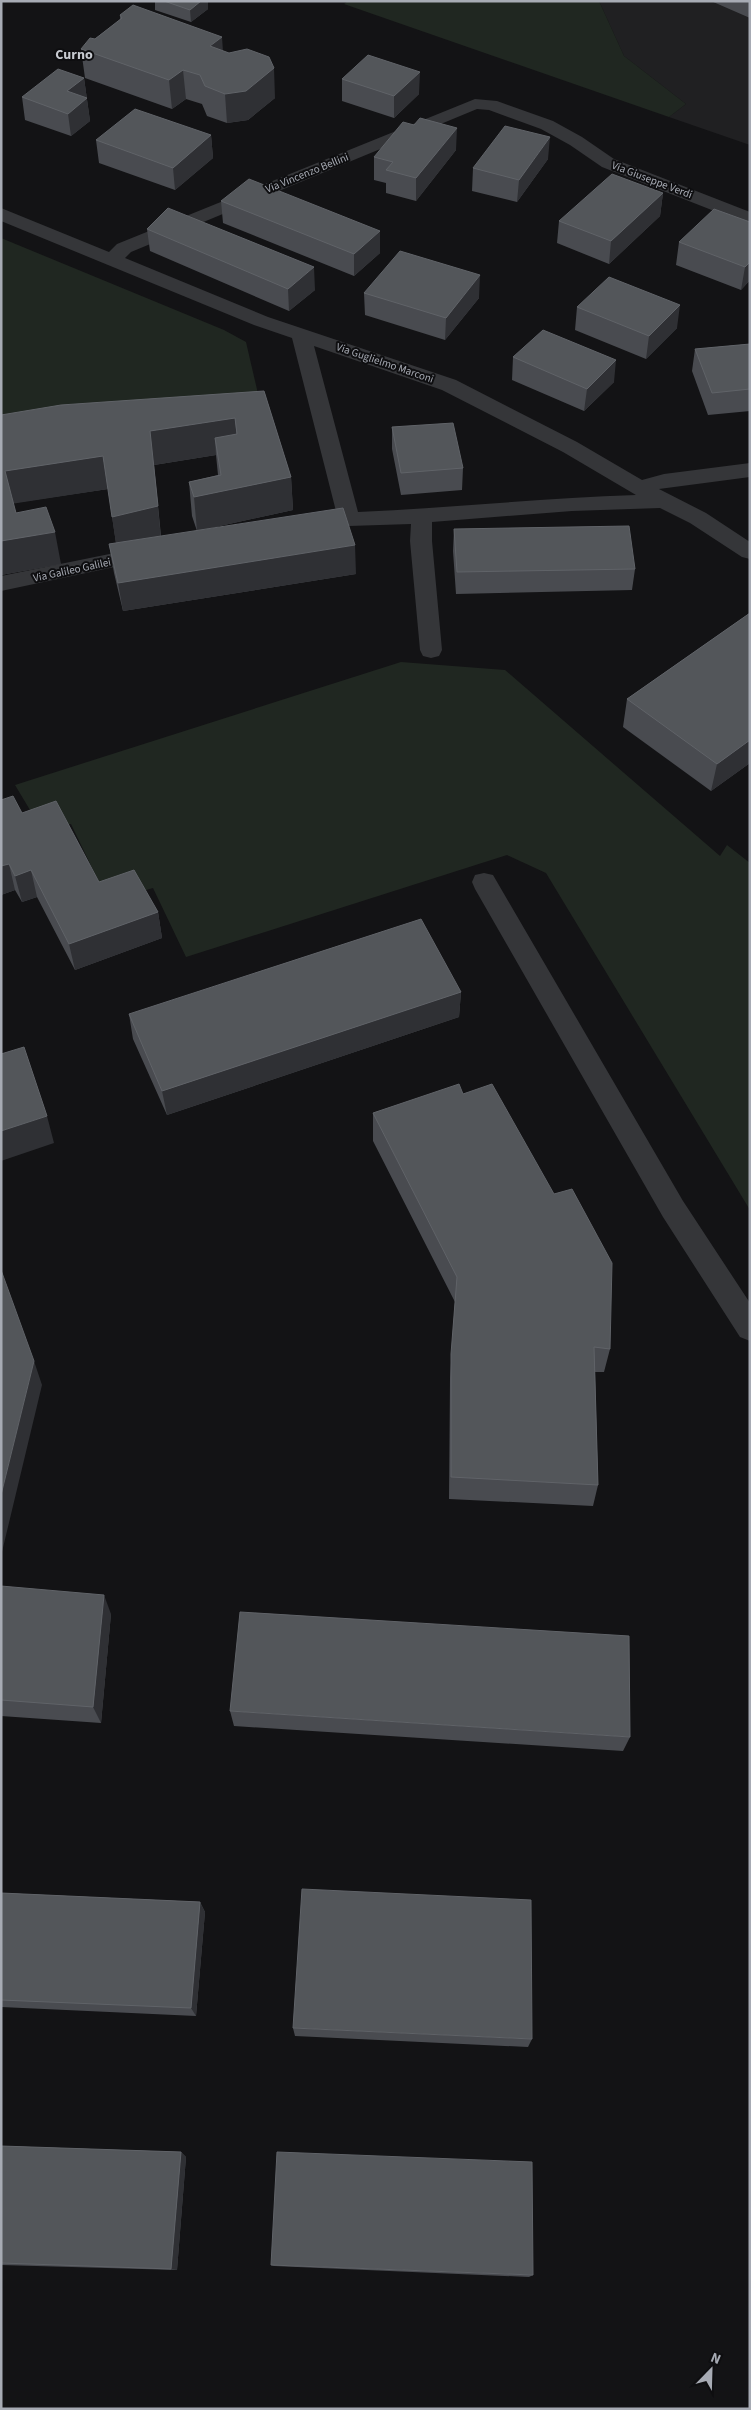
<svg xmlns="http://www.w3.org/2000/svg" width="751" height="2410" font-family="'Source Sans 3',sans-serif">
<rect width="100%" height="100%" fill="#131315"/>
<path fill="#202022" d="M 599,1 L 750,1 L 750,145 L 669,117 L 686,104 L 624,56 Z"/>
<path fill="#202721" d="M 348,1 L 599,1 L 624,56 L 686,104 L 669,117 L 344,4 Z
M 1,238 L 224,330 L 246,342 L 265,424 L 1,449 Z
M 401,662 L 505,670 L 720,856 L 727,845 L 750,863 L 750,1210 L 546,873 L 507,855 L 186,957 L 153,888 L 108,901 L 71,824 L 42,830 L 15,785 Z"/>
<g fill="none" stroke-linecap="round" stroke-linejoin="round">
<path fill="#353639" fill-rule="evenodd" d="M 475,99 L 497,101 L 553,121 L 582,137 L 614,159 L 750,212 L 750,225 L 602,167 L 570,145 L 541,129 L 489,110 L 477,109 L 131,252 L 125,258 L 268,317 L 456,380 L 577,442 L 642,480 L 664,474 L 750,463 L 750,477 L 659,489 L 706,513 L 750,542 L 750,559 L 742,557 L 690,523 L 660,508 L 572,511 L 432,522 L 432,541 L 442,650 L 439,656 L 431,658 L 423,656 L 420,650 L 410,541 L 411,524 L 349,526 L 341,524 L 338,519 L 292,338 L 254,325 L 1,221 L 1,208 L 109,252 L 117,244 ZM 314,346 L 442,390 L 563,452 L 636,495 C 543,498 451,508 358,512 Z
M 149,546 L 157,548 L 160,553 L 157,558 L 1,591 L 1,576 Z
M 484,873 L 493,875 L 683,1201 L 750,1303 L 750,1341 L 740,1337 L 663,1217 L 475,889 L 472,882 L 475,875 Z"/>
</g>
<path fill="#494b50" d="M 155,1 L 208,1 L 208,9 L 191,22 L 155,10 Z
M 711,1 L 750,1 L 750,18 Z
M 120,15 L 223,51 L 275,98 L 248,120 L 227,123 L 207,116 L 202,104 L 186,99 L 172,109 L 85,78 L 81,49 L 120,20 Z
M 84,78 L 90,121 L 71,136 L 25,120 L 22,97 Z
M 342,79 L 419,94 L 394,118 L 342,101 Z
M 211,135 L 213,158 L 175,190 L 99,163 L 96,140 Z
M 456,150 L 416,201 L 386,193 L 386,183 L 374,180 L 374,157 Z
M 548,159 L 517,202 L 472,191 L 473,168 Z
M 663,193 L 660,216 L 609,264 L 557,243 L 559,221 Z
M 221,201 L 380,253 L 354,276 L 223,223 Z
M 750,222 L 750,280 L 741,290 L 676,265 L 679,242 Z
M 147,229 L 315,290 L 289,311 L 150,251 Z
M 364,293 L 479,298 L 445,340 L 365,315 Z
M 577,307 L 677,328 L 646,359 L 575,330 Z
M 750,344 L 750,411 L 708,415 L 692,371 L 695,349 Z
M 513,357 L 614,382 L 584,411 L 512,380 Z
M 264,391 L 291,477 L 293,510 L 197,531 L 192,516 L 189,482 L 218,475 L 216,455 L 154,465 L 161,536 L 356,574 L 123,611 L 114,573 L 109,544 L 116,543 L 108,489 L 13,503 L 16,513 L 61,564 L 1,575 L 1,415 Z
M 392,427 L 463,468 L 462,490 L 401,495 L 392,449 Z
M 454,529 L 635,569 L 632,590 L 456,594 L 453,551 Z
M 750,613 L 750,763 L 711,791 L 623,727 L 627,699 Z
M 1,800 L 22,813 L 99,882 L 158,912 L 162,938 L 75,970 L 37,897 L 22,902 L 15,890 L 1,895 Z
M 461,992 L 459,1017 L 167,1115 L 133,1039 L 129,1014 Z
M 463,1094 L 610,1349 L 604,1372 L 595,1372 L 598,1485 L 593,1506 L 449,1499 L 450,1378 L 455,1302 L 373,1141 L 373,1113 Z
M 1,1586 L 111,1614 L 101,1723 L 1,1716 Z
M 230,1711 L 630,1737 L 623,1751 L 234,1726 Z
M 1,1893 L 200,1902 L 205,1912 L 196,2016 L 1,2007 Z
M 293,2028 L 532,2039 L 528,2047 L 295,2036 Z
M 1,2146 L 181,2152 L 186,2157 L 177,2270 L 1,2265 Z
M 271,2265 L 533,2275 L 529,2277 L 274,2266 Z"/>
<path fill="#2f3034" d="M 201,1 L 208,1 L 208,9 L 191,22 L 190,10 Z
M 222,37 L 224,66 L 210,46 Z
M 274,68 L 275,98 L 248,120 L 227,123 L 225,94 Z
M 183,70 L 186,99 L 172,109 L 169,80 Z
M 420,72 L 419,94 L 394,118 L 394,96 Z
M 84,78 L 90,121 L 71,136 L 68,114 L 67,91 Z
M 457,128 L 456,150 L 416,201 L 416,178 Z
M 211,135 L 213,158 L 175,190 L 173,168 Z
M 550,137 L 548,159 L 517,202 L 519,180 Z
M 663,193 L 660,216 L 609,264 L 611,241 Z
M 380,231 L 380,253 L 354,276 L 354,254 Z
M 750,262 L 750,280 L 741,290 L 745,267 Z
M 314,267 L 315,290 L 289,311 L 288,289 Z
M 480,275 L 479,298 L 445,340 L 446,318 Z
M 680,305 L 677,328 L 646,359 L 649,336 Z
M 616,360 L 614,382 L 584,411 L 587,389 Z
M 235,418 L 238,452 L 215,438 L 216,455 L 154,465 L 161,539 L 117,550 L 112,517 L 150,431 Z
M 103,456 L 108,489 L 11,504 L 5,471 Z
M 291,477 L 293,510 L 197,531 L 194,497 Z
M 55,532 L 61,564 L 1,575 L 1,541 Z
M 355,545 L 356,574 L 123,611 L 118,583 Z
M 750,740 L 750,763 L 711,791 L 717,764 Z
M 9,864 L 15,890 L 1,895 L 1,866 Z
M 31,870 L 37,897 L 22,902 L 15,876 Z
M 158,912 L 162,938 L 75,970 L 69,944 Z
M 461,992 L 459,1017 L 167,1115 L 162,1091 Z
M 47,1116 L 54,1143 L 1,1161 L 1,1131 Z
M 34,1361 L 42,1385 L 1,1556 L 1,1495 Z
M 104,1595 L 111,1614 L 101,1723 L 93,1707 Z
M 200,1902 L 205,1912 L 196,2016 L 191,2008 Z
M 181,2152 L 186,2157 L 177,2270 L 171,2269 Z"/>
<path fill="#53565a" stroke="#606368" d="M 164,1 L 201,1 L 190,10 Z
M 133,5 L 222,37 L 210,46 L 229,53 L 247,49 L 269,57 L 274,68 L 246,91 L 225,94 L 205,86 L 200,75 L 183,70 L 169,80 L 81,49 L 90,38 L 95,39 L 122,18 L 120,15 Z
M 368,55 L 420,72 L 394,96 L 342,79 Z
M 58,69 L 84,78 L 67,91 L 87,98 L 68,114 L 22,97 Z
M 135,109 L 211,135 L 173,168 L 96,140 Z
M 420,118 L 457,128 L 416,178 L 386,170 L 393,162 L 374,157 L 403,122 L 414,125 Z
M 505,126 L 550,137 L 519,180 L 473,168 Z
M 612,174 L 663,193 L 611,241 L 559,221 Z
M 249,179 L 380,231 L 354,254 L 221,201 Z
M 168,208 L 314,267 L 288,289 L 147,229 Z
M 714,209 L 750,222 L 750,262 L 745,267 L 679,242 Z
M 400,251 L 480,275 L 446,318 L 364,293 Z
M 609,277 L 680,305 L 649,336 L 577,307 Z
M 543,330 L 616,360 L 587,389 L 513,357 Z
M 750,344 L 750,389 L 712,393 L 695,349 Z
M 264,391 L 291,477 L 194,497 L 189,482 L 221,475 L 215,438 L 237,434 L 235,418 L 150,431 L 158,506 L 112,517 L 103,456 L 5,471 L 16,513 L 46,507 L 55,532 L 1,541 L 1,415 L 61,405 Z
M 453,423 L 463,468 L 401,473 L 392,427 Z
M 343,508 L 355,545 L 118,583 L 109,544 Z
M 629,526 L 635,569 L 457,572 L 454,529 Z
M 750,613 L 750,740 L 717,764 L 627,699 Z
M 13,796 L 22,813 L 56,801 L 99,882 L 134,870 L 158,912 L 69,944 L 31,870 L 15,876 L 9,864 L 1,866 L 1,800 Z
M 421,919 L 461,992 L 162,1091 L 129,1014 Z
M 24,1047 L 47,1116 L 1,1131 L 1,1054 Z
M 459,1084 L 463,1094 L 492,1084 L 554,1194 L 572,1189 L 612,1263 L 610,1349 L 594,1347 L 598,1485 L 451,1477 L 451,1354 L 457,1277 L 373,1113 Z
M 1,1270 L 34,1361 L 1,1495 Z
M 1,1586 L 104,1595 L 93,1707 L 1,1700 Z
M 240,1612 L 629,1636 L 630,1737 L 230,1711 Z
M 302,1889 L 531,1900 L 532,2039 L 293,2028 Z
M 1,1893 L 200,1902 L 191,2008 L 1,2000 Z
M 1,2146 L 181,2152 L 171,2269 L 1,2263 Z
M 277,2152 L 532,2162 L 533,2275 L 271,2265 Z"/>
<g text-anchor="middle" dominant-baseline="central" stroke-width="4" stroke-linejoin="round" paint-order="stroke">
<g font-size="11" fill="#a7abb4" stroke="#0e0e10">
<text transform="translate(307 173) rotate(-22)">Via Vincenzo Bellini</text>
<text transform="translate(652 180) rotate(21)">Via Giuseppe Verdi</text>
<text transform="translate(385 363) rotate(19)">Via Guglielmo Marconi</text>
<text transform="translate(72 570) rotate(-12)">Via Galileo Galilei</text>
</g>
<g font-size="14" font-weight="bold" fill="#c7cad0" stroke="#0e0e10">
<text x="74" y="55">Curno</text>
</g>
</g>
<rect width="751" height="2410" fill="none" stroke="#a7abb4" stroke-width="5"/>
<g transform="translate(711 2370) rotate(23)" stroke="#0e0e10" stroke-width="4" paint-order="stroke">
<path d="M0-4L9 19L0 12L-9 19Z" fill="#a7abb4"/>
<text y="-8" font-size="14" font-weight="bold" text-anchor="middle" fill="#a7abb4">N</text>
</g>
</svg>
